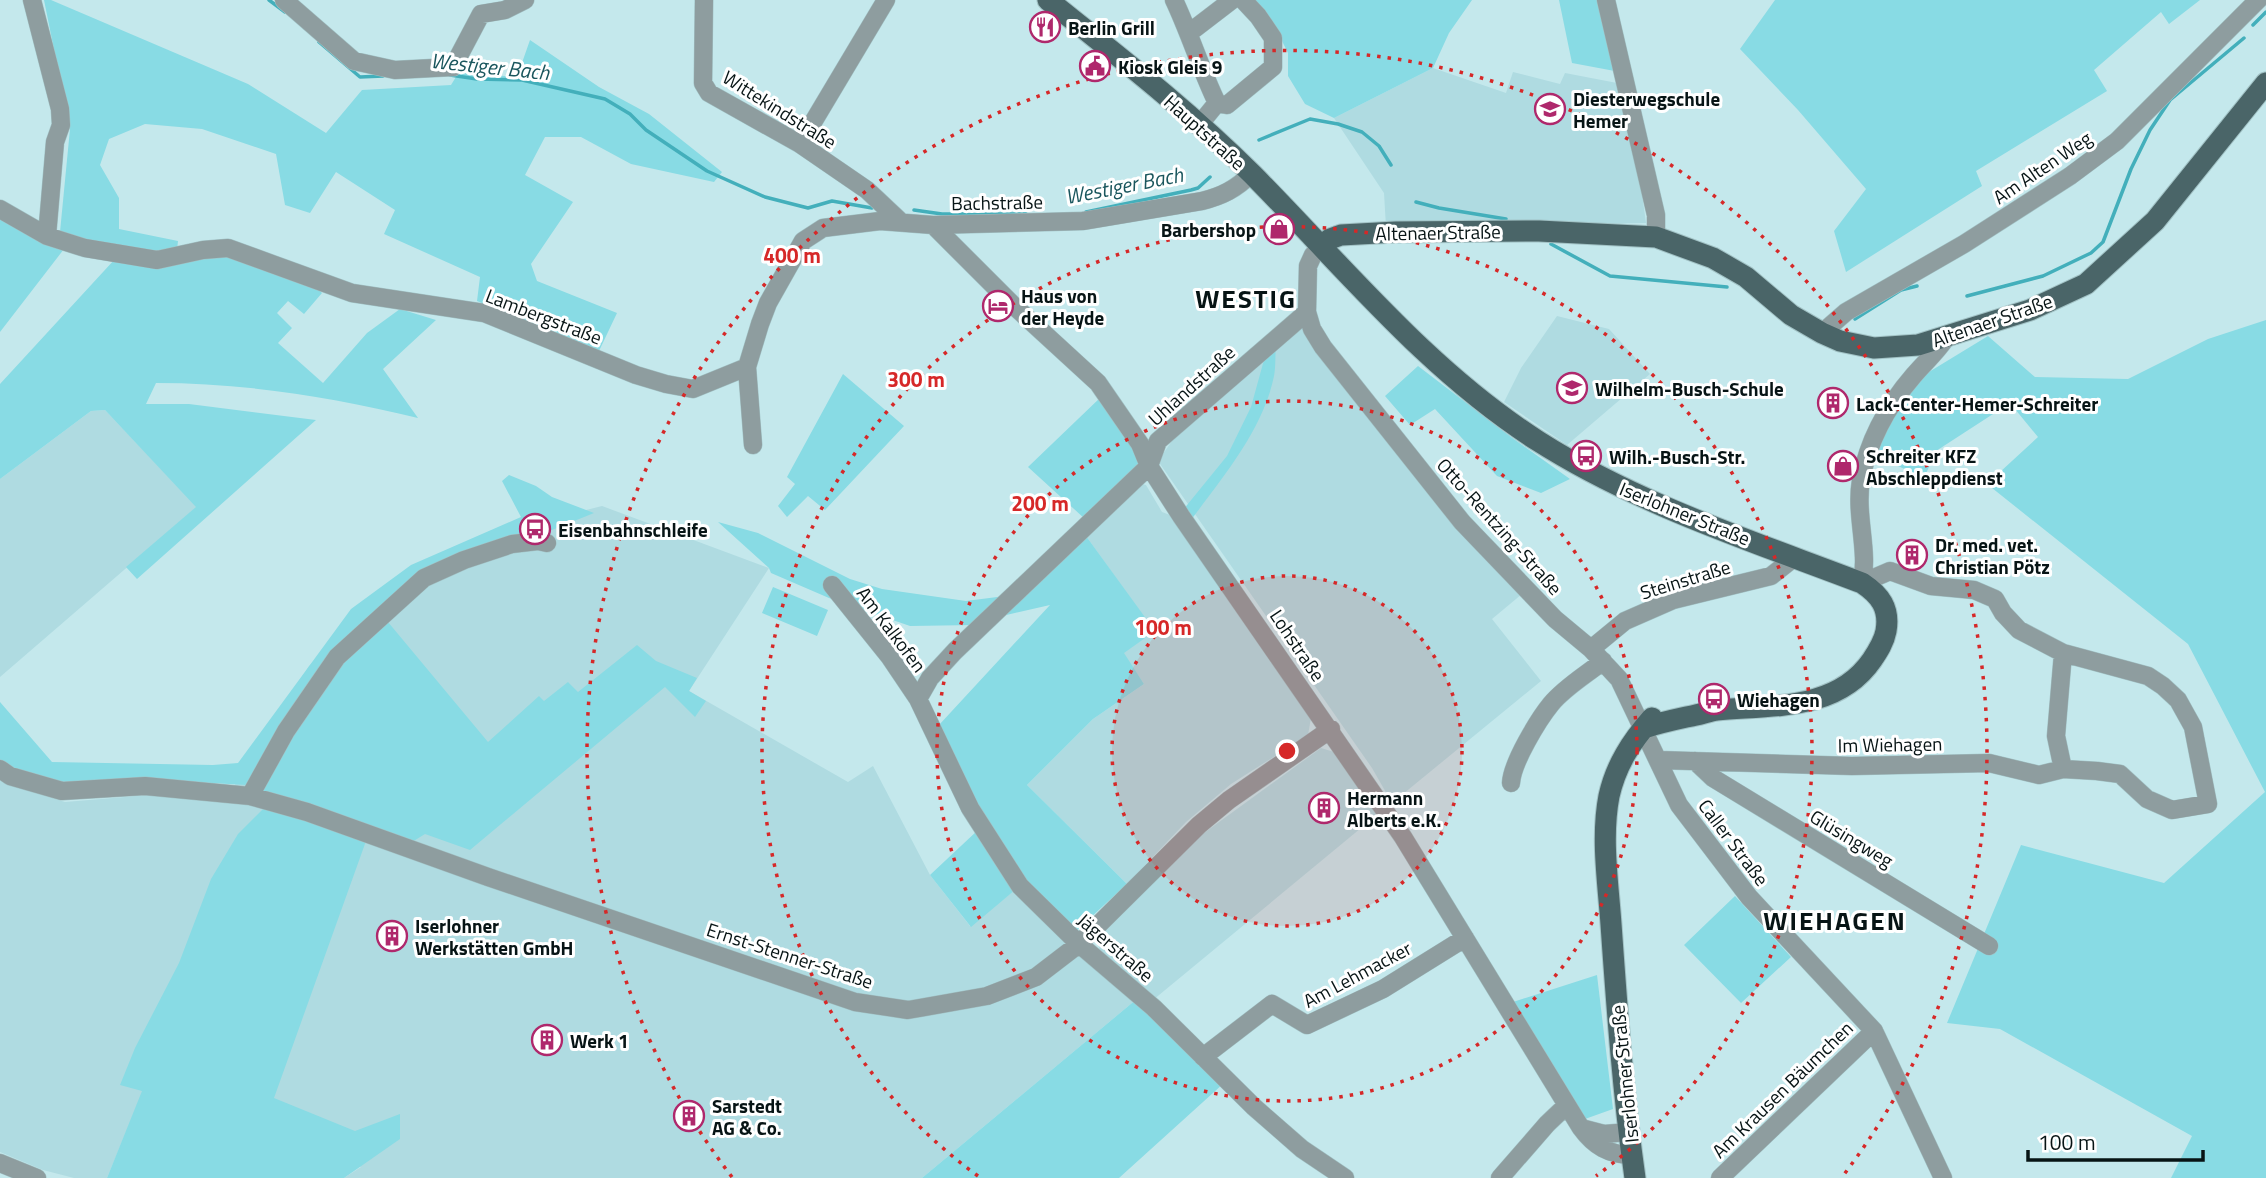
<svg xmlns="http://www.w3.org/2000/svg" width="2266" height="1178" font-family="'Titillium Web',sans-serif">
<rect width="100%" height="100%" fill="#c4e8ec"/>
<path fill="#afdbe1" d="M 1433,68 L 1506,93 L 1513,72 L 1560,84 L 1565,73 L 1617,83 L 1636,151 L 1646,223 L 1386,227 L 1384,193 L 1334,118 Z
M 1557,316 L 1609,329 L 1650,374 L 1567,445 L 1504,402 L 1521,368 Z
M 1302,326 L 1522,594 L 1492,619 L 1541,681 L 1392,803 L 1372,768 L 1158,461 L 1174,438 Z
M 105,410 L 197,507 L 0,677 L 0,479 L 91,411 Z
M 1139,483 L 1146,485 L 1162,512 L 1170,515 L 1311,718 L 1308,735 L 1231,784 L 1186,822 L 1127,884 L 1027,785 L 1093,719 L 1144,684 L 1123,653 L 1154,631 L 1086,536 Z
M 602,506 L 769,568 L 689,691 L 848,782 L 873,766 L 930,875 L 970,926 L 1015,890 L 1138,998 L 922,1178 L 344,1178 L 361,1167 L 143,1091 L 107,1178 L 74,1178 L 43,1170 L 0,1152 L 0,777 L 12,785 L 65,802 L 233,788 L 309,666 L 413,568 L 511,529 Z
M 1321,748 L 1334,752 L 1378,814 L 1153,1000 L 1099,950 L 1100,934 L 1193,841 Z"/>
<path fill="#88dbe4" d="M 44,0 L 51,0 L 248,84 L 326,133 L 362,90 L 451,85 L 459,72 L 517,77 L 530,40 L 599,87 L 649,114 L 722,172 L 714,182 L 631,164 L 581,137 L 545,137 L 525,175 L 573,202 L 531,264 L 537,281 L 617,313 L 599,351 L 477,301 L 480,277 L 384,234 L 395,210 L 336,172 L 310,213 L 285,205 L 276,154 L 202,129 L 145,124 L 109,139 L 100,165 L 119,198 L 119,229 L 178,241 L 177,250 C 137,260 98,244 60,232 L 70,129 Z
M 1254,0 L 1472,0 L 1449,33 L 1433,68 L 1334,118 L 1305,104 L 1288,76 L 1288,53 L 1272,21 Z
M 1559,0 L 1602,0 L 1620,72 L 1572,63 Z
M 1775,0 L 2200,0 L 2169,24 L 2161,12 L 2094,70 L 2107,91 L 1976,171 L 1982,186 L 1846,272 L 1834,231 L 1866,189 L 1798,110 L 1740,49 Z
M 0,215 L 64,249 L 0,332 Z
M 223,254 L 317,288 L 322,293 L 304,314 L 288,301 L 277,313 L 292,328 L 278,343 L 323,383 L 367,333 L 400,309 L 436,320 L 383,369 L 418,418 C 332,397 245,383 156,383 L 146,404 L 189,404 L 316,420 L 137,579 L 126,567 L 196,507 L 105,410 L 91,411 L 0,479 L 0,384 L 115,259 Z
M 2266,320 L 2266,1178 L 2171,1178 L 2192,1136 L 2000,1029 L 1947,1023 L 2021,845 L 2164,883 L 2265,792 L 2188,644 L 1987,484 L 2038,437 L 2010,403 L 1936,451 L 1924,478 L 1872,454 L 1896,405 L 1924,375 L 1988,336 L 2035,377 L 2128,379 L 2208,339 Z
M 1276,343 C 1275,354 1276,366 1274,376 C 1263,430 1223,477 1191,520 L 1183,510 L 1227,456 L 1251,407 L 1267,349 Z
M 1418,366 L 1511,437 L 1570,479 L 1541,493 L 1497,476 L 1435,409 L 1410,425 L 1385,396 Z
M 843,374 L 904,426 L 825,510 L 808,496 L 787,517 L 778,506 L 795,484 L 787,477 Z
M 1102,396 L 1143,465 L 1085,519 L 1028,467 Z
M 509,475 L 536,486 L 552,497 L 594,513 L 542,534 L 422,574 L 336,653 L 247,785 L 155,780 L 66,787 L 20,774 L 0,763 L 0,702 L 52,762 L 213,765 L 238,763 L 351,609 L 411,565 L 521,517 L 502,481 Z
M 718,522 L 758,533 L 850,579 L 882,589 L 966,601 L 1005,596 L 975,625 L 910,626 L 829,598 L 771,573 L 769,568 Z
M 1086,536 L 1155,631 L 1124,653 L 1144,684 L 1093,719 L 1027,785 L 1127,884 L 1077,930 L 1027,884 L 985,826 L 939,725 L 1050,605 L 1002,616 Z
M 773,587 L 828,610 L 817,636 L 762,613 Z
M 388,622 L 488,742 L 539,696 L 544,701 L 568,682 L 578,692 L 637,645 L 656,661 L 697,678 L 689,691 L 706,701 L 695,717 L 665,687 L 470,850 L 425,834 L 412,842 L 260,794 L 291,737 L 343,660 Z
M 263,809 L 299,818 L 366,841 L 274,1098 L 355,1131 L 400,1114 L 400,1139 L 344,1178 L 107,1178 L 142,1091 L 120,1085 L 135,1048 L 179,963 L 211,879 L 238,834 Z
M 978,830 L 1015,890 L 971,927 L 930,875 Z
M 1735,896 L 1791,957 L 1741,1003 L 1684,945 Z
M 1597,975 L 1613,1109 L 1585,1119 L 1513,1002 Z
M 1138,998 L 1224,1083 L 1119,1178 L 922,1178 Z"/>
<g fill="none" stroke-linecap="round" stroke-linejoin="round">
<path stroke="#43afbb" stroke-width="3.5" d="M 269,0 L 285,12
M 2253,25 L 2266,12
M 319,42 L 360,77 L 383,76
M 450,75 L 477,79 L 522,80 L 605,99 L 630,114 L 646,130 L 707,171 L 765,197 L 808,208 L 832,201 L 872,208
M 1259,140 L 1310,119 L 1338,124 L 1362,132 L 1379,146 L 1391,165
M 1416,202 L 1439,208 L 1506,219
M 914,210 L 942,214 L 1026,214
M 1086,212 L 1191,190 L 1198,188 L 1210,177
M 1551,244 L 1610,276 L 1727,287
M 1967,296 L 2043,276 L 2091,253 L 2103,242 L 2131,169 L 2150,130 L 2170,100 L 2244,38
M 1855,319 L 1901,290 L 1917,286"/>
<g stroke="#a2c2c5" stroke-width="19">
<path id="minor" d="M 32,0 L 60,109 L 61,125 L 55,142 L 47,236
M 284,0 L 354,61 L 395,70 L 453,67 L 481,14 L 505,10 L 525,0
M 704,0 L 703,83 L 709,93 L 800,144 L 867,190 L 901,222
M 1174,0 C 1190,34 1201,70 1217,103 L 1199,125
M 1606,0 L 1656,215 L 1656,237
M 1189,33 L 1232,0
M 1217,103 L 1227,105 L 1273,67 L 1273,38 L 1258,16 L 1243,0
M 800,144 L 886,0
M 0,209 L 47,236 L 85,248 L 157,260 L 203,250 L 228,248 L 352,293 L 484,313 L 636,375 L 666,384 L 693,389 L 747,367
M 933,225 L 1013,305 L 1098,383 L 1140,444 L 1149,466 L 1181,516 L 1403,837 L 1581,1128 C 1594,1146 1609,1155 1632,1155
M 1322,246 L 1313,255 L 1308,266 L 1307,312 L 1312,329 L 1323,347 L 1462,522 L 1555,619 L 1591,649 L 1619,679 L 1679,805 L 1749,897 L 1874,1031 L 1943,1178
M 1822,333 L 1846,312 L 1964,244 L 2070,176 L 2117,141 L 2258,0
M 753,445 L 747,367 L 760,324 L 768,303 L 803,241 L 823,228 L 880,221 L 933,225 L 1083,221 L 1202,201 C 1222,196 1236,189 1251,174
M 1862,583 C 1869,550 1855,515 1861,480 C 1868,441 1888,405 1914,375 C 1926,361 1936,353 1946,338
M 832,585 L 889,656 L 918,699 L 970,808 L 1020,886 L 1079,944 L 1154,1008 L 1254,1107 L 1302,1149 L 1345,1178
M 1591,649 L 1625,621 L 1673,600 L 1771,576 L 1795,557
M 2063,653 L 2056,736 L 2063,769
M 918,699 L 930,678 L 955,651 L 1149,466 L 1158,441 L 1307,312
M 1658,760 L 1852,766 L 1989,763 L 2039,775 L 2063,769 L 2097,771 L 2120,774 L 2147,799 L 2172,810 L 2208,804 L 2193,727 L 2178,700 L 2163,686 L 2148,676 L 2063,653 L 2019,630 L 2003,613 L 1995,599 L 1974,590 L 1931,586 L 1890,571 L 1862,583
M 1695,761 L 1713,778 L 1989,946
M 0,769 L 10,776 L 62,791 L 145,786 L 250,796 L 307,812 L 488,877 L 855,1002 L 908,1010 L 987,996 L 1036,977 L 1079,944 L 1199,825 L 1229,800 L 1331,729
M 1511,783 C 1512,763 1538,720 1551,704 C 1565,687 1586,675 1603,661
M 250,796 L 286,731 L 337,657 L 424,578 L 464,560 L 512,544 L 538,541 L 547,543
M 1203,1057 L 1272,1004 L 1307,1025 L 1383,989 L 1465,938
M 1581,1128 L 1604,1134 L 1629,1132
M 0,1163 L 37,1178
M 1500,1178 L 1547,1124 L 1567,1105
M 1720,1178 L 1874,1031"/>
</g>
<g stroke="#a2c2c5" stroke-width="23">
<path id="major" d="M 1048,0 C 1118,56 1189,111 1253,175 C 1344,267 1428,371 1538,441 C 1637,504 1752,541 1862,583 C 1880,595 1890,608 1886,631 C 1884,642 1878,651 1872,660 C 1837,711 1772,705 1717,710 C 1709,711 1703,714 1696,715 C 1678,719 1662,722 1644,728
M 1322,246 L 1330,239 L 1341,235 L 1396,232 L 1539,231 L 1656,237 L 1713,258 L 1746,277 L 1791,315 L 1822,333 L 1840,341 L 1874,348 L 1918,345 L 2030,310 L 2086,284 L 2155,221 L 2266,83
M 1635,1178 C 1623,1094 1617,1009 1611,924 C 1608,882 1601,837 1609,796 C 1616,765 1631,742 1652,718"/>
</g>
<use href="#minor" stroke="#8e9d9f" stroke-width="18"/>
<use href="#major" stroke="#4a6568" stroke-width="21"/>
</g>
<circle cx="1287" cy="751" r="175" fill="#d62828" fill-opacity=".12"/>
<g fill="none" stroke="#d62828" stroke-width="3.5" stroke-dasharray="3.5 7">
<circle cx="1287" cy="751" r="175"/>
<circle cx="1287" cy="751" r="350"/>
<path d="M978 1176A525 525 0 1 1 1596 1176"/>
<path d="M732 1177A700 700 0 1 1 1842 1177"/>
</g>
<defs>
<g id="restaurant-ring" transform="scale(1.575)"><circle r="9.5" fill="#fff" stroke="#af286c" stroke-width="1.5"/><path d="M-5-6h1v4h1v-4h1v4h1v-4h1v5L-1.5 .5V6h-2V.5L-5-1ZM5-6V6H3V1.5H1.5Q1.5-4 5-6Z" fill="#af286c"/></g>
<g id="civic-ring" transform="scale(1.575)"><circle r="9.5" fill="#fff" stroke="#af286c" stroke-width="1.5"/><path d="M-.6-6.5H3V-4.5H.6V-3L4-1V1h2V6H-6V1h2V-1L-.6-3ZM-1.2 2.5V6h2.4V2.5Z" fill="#af286c"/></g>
<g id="school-ring" transform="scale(1.575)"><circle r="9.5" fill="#fff" stroke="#af286c" stroke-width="1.5"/><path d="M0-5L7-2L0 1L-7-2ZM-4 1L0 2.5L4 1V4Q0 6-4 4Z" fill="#af286c"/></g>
<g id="shop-ring" transform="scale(1.575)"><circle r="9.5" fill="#fff" stroke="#af286c" stroke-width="1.5"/><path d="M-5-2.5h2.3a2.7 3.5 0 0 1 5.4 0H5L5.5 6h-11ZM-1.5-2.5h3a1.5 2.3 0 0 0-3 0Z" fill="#af286c"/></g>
<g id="hotel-ring" transform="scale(1.575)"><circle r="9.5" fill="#fff" stroke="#af286c" stroke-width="1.5"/><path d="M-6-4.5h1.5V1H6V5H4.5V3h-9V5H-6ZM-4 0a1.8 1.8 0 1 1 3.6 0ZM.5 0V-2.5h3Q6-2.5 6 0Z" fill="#af286c"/></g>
<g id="building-ring" transform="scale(1.575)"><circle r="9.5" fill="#fff" stroke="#af286c" stroke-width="1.5"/><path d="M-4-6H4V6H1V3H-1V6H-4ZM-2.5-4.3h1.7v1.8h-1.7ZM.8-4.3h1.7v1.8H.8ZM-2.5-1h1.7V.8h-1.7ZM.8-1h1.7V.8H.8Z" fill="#af286c"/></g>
<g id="bus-ring" transform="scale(1.575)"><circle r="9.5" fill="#fff" stroke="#af286c" stroke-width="1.5"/><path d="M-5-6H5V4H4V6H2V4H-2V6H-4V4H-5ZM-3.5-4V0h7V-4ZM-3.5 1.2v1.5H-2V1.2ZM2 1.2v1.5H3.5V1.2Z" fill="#af286c"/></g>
</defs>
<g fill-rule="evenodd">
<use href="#restaurant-ring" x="1045" y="27"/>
<use href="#civic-ring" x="1095" y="66"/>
<use href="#school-ring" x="1550" y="109"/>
<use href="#shop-ring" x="1279" y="229"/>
<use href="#hotel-ring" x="998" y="306"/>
<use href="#school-ring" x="1572" y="388"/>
<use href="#building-ring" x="1833" y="403"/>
<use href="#bus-ring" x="1586" y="456"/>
<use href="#shop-ring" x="1843" y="466"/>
<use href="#bus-ring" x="535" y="529"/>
<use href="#building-ring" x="1912" y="555"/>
<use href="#bus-ring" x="1714" y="699"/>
<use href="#building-ring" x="1324" y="808"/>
<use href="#building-ring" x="392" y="936"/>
<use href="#building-ring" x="547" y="1040"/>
<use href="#building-ring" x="689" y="1116"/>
</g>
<g text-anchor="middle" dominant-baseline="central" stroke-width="6" stroke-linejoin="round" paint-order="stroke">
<g font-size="19" font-weight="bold" fill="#071415" stroke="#fff" text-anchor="start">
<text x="1068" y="27">Berlin Grill</text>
<text x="1118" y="66">Kiosk Gleis 9</text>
<text x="1573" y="98">Diesterwegschule<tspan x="1573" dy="22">Hemer</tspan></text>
<text x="1256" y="229" text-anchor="end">Barbershop</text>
<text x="1021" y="295">Haus von<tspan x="1021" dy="22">der Heyde</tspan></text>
<text x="1595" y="388">Wilhelm-Busch-Schule</text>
<text x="1856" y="403">Lack-Center-Hemer-Schreiter</text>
<text x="1866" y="455">Schreiter KFZ<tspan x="1866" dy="22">Abschleppdienst</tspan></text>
<text x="1609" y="456">Wilh.-Busch-Str.</text>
<text x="558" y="529">Eisenbahnschleife</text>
<text x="1935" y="544">Dr. med. vet.<tspan x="1935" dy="22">Christian Pötz</tspan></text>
<text x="1737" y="699">Wiehagen</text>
<text x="1347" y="797">Hermann<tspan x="1347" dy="22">Alberts e.K.</tspan></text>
<text x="415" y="925">Iserlohner<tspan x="415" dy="22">Werkstätten GmbH</tspan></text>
<text x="570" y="1040">Werk 1</text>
<text x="712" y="1105">Sarstedt<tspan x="712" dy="22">AG &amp; Co.</tspan></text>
</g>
<g font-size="19" fill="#071415" stroke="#fff">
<text transform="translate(780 109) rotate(32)">Wittekindstraße</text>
<text transform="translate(1205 132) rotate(42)">Hauptstraße</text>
<text transform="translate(2042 167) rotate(-34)">Am Alten Weg</text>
<text transform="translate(997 202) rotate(-1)">Bachstraße</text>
<text transform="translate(1438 232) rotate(-1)">Altenaer Straße</text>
<text transform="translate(544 316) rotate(21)">Lambergstraße</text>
<text transform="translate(1992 320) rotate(-19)">Altenaer Straße</text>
<text transform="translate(1191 385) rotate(-42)">Uhlandstraße</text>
<text transform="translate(1685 513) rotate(22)">Iserlohner Straße</text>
<text transform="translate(1500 526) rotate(48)">Otto-Rentzing-Straße</text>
<text transform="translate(1685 579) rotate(-17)">Steinstraße</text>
<text transform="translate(892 629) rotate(53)">Am Kalkofen</text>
<text transform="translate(1298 645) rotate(56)">Lohstraße</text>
<text transform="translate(1890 744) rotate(-1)">Im Wiehagen</text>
<text transform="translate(1852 838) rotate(31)">Glüsingweg</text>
<text transform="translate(1734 842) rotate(53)">Caller Straße</text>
<text transform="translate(1116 947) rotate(41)">Jägerstraße</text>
<text transform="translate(790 955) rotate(18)">Ernst-Stenner-Straße</text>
<text transform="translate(1357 974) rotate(-28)">Am Lehmacker</text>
<text transform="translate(1624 1074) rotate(-96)">Iserlohner Straße</text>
<text transform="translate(1782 1089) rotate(-44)">Am Krausen Bäumchen</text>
</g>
<g font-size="21" font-style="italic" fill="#1a565d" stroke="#fff">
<text transform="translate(490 66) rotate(6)">Westiger Bach</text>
<text transform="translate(1124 185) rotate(-11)">Westiger Bach</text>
</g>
<g font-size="26" font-weight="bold" letter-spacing="2" fill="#071415" stroke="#fff">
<text x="1246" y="298">WESTIG</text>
<text x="1835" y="920">WIEHAGEN</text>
</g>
</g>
<circle cx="1287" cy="751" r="10" fill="#d62828" stroke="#fff" stroke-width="3.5"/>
<g font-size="21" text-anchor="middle" font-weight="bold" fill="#d62828" stroke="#fff" stroke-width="6" stroke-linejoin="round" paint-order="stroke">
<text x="792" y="263">400 m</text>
<text x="916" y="387">300 m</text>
<text x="1040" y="511">200 m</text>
<text x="1163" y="635">100 m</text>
</g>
<path d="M2028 1150v10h175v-10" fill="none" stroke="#071415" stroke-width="3.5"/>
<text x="2038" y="1150" font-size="21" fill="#071415" stroke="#ffffff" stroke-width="5" paint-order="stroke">100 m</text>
</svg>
